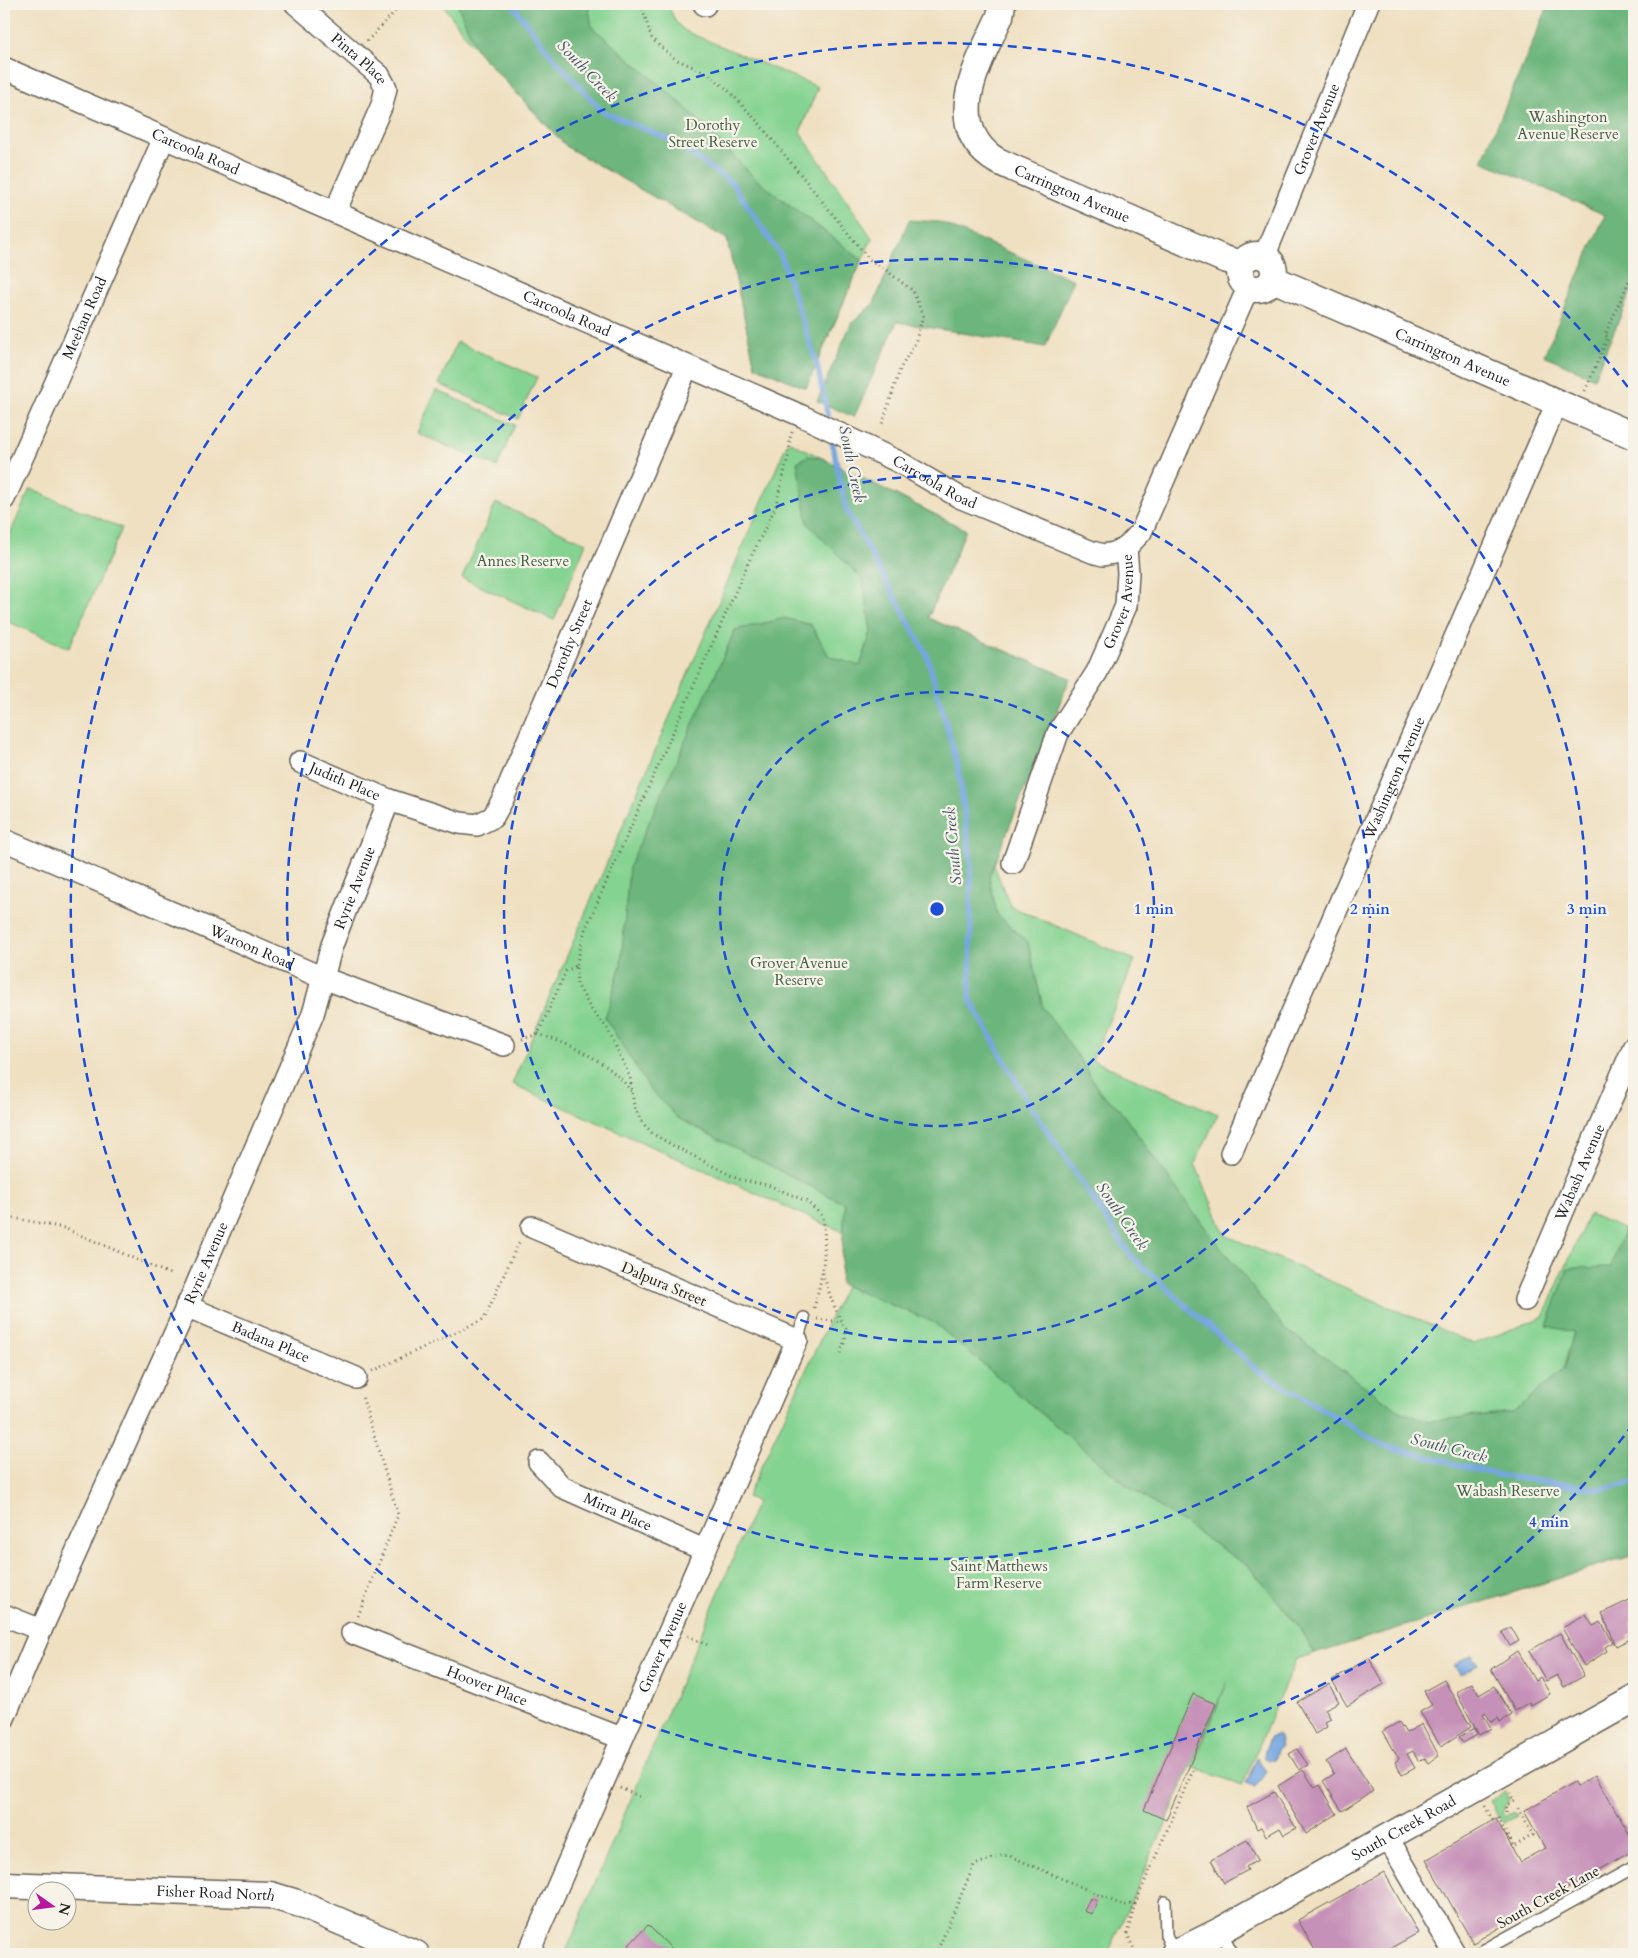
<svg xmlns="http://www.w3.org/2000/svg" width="1638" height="1958" font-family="Cardo,serif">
<rect width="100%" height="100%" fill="#f7f3e8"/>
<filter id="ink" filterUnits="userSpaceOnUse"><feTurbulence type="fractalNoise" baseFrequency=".02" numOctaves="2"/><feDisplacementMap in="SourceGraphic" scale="10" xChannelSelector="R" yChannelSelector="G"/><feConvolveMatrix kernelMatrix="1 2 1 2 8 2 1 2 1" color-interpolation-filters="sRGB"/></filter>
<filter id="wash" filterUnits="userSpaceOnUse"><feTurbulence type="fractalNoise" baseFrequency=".0096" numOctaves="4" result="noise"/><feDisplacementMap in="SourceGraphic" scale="20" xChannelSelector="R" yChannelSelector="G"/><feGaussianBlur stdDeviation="1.12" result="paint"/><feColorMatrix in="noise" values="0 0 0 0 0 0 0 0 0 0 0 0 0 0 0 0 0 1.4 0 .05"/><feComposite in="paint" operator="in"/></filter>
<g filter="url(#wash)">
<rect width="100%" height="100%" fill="#efe0c1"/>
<path fill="#85d391" stroke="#507856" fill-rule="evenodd" d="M 442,4 L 667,4 L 676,22 L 685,31 L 818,87 L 800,132 L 872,238 L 806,388 L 755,366 L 727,239 L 567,147 L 478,52 Z
M 457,342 L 537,377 L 518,419 L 439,384 Z
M 436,390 L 515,425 L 497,467 L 417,433 Z
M 788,441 L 966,530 L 928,618 L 1053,671 L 982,834 L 1010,906 L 1135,960 L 1092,1060 L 1218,1114 L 1195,1164 L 1225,1235 L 1474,1344 L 1543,1317 L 1589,1214 L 1634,1234 L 1634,1555 L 1296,1659 L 1242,1786 L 1193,1766 L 1227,1683 L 1108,1954 L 565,1954 L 757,1502 L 747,1497 L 866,1241 L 824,1224 L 512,1084 ZM 1355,1525 L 1305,1638 L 1297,1624 L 1268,1589 Z
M 30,489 L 122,528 L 69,648 L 4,620 L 4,548 Z
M 496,503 L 586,543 L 554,620 L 462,578 Z
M 1505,1792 L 1509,1800 C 1506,1805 1501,1809 1505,1816 L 1514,1811 L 1517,1815 L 1503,1823 L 1490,1801 Z"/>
<path fill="#6cb57b" stroke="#44684c" d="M 457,4 L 588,4 L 592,27 L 681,103 L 757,180 L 862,260 L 806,388 L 755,366 L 727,239 L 567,147 L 478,52 Z
M 1549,4 L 1634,4 L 1634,285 L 1594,378 L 1544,355 L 1605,215 L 1482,161 Z
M 909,220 L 939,222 L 1074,280 L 1045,347 L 897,322 L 854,417 L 817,401 L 851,324 L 874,303 Z
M 808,456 L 822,458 L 966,530 L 928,618 L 1070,678 L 989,877 L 997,914 L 1028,942 L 1043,1008 L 1077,1055 L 1101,1094 L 1117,1106 L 1194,1213 L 1285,1329 L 1401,1412 L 1429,1421 L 1513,1412 L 1563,1370 L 1574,1332 L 1547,1326 L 1568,1268 L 1611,1267 L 1624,1230 L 1634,1234 L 1634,1555 L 1315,1654 L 1297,1624 L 1249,1567 L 1126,1485 L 933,1322 L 840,1284 L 845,1204 L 679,1119 L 649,1088 L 605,1018 L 621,964 L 629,867 L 735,630 L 785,618 L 811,625 L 829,656 L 860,666 L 871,632 L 863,580 L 808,524 L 797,462 Z"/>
<path fill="#76a6e0" stroke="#49617e" d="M 1473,1654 L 1478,1664 L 1460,1675 L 1454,1665 Z
M 1276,1735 L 1279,1737 L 1281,1747 L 1277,1750 L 1274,1760 L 1269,1760 L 1264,1757 L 1265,1750 L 1270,1737 Z
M 1257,1758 L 1266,1772 L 1255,1787 L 1246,1783 Z"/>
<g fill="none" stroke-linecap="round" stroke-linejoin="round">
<path stroke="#76a6e0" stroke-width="5.5" d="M 512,4 L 551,55 L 603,112 L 671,140 L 733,184 L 781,256 L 817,365 L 829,422
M 831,436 L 846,509 L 927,655 L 958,767 L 971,861 L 970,999 L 1028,1102 L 1131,1256 L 1257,1370 L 1384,1446 L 1502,1476 L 1599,1489 L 1634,1483"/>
</g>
<g id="blocks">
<path fill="#c691b8" d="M 1634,1598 L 1634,1619 L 1630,1621 L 1634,1633 L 1628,1635 L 1630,1639 L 1616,1646 L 1602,1613 Z
M 1586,1615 L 1593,1626 L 1601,1622 L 1613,1642 L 1605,1647 L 1607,1651 L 1584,1666 L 1562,1628 Z
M 1511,1627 L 1519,1641 L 1510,1646 L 1502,1632 Z
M 1560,1633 L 1584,1676 L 1564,1687 L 1557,1675 L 1546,1681 L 1529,1651 Z
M 1517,1651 L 1535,1681 L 1540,1677 L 1550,1694 L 1531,1705 L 1530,1702 L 1515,1711 L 1491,1669 Z
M 1369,1658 L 1384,1684 L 1347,1706 L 1332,1680 Z
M 1444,1680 L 1471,1727 L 1441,1746 L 1420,1712 L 1432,1705 L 1424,1691 Z
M 1472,1683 L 1479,1695 L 1494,1686 L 1512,1715 L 1500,1722 L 1498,1718 L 1491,1722 L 1485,1712 L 1483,1714 L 1491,1728 L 1479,1735 L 1456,1692 Z
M 1329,1684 L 1339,1702 L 1325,1709 L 1331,1719 L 1325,1722 L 1327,1727 L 1315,1734 L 1297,1702 Z
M 1193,1694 L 1216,1704 L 1166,1820 L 1144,1810 Z
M 1399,1722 L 1406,1733 L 1422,1724 L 1439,1756 L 1428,1763 L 1425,1758 L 1418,1761 L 1413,1751 L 1407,1754 L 1415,1768 L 1402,1775 L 1395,1762 L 1399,1759 L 1383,1731 Z
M 1474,1728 L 1477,1735 L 1463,1743 L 1459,1737 Z
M 1297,1749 L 1308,1765 L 1299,1770 L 1289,1754 Z
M 1346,1749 L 1373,1791 L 1342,1811 L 1323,1781 L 1334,1774 L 1326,1762 Z
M 1303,1770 L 1315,1788 L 1320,1785 L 1337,1814 L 1306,1834 L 1278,1786 Z
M 1595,1775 L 1634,1842 L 1634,1850 L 1473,1943 L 1426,1860 L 1496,1819 L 1520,1862 L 1545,1848 L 1524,1811 L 1574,1782 L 1577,1786 Z
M 1274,1792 L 1296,1828 L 1284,1835 L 1280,1828 L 1266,1836 L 1261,1827 L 1257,1829 L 1247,1807 Z
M 1247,1840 L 1258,1860 L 1246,1867 L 1248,1870 L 1224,1883 L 1211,1860 Z
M 1384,1872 L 1418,1933 L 1380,1954 L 1317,1954 L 1298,1920 Z
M 1090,1898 L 1097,1901 L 1092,1914 L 1084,1911 Z
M 648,1925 L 677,1954 L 638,1954 L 629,1945 Z"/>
</g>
</g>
<g filter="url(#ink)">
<use href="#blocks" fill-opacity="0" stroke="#666156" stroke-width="1"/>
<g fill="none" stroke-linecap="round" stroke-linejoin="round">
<g stroke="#666156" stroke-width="14">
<path id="service" d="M 797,1340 L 804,1318
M 1165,1902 L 1166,1935 L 1174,1954
M 1220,1931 L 1233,1954
M 1477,1954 L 1634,1867"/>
</g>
<g stroke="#666156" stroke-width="24">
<g id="minor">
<path id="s1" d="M 296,4 L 379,75 L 386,88 L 382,105 L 335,212"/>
<path d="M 704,4 L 705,5"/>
<path id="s2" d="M 4,68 L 802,416 L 899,462 L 959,497 L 1092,552 L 1103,555 L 1114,553 L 1126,548 L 1141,532 L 1243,299 L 1250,289"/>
<path id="s3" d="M 1264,257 L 1368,4"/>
<path id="s4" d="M 4,499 L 164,138"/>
<path id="s5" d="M 300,762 L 389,800 L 460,823 L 477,825 L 493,817 L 503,799 L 687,367"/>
<path id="s6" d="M 4,840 L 323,978 L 504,1045"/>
<path id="s7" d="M 1013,863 L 1058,733 L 1097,672 L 1126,606 L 1128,573 L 1126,548"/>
<path id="s8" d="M 1231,1153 L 1557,403"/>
<path id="s9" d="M 1525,1300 L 1634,1046"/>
<path id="s10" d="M 186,1306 L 356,1378"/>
<path id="s11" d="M 539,1462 L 562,1487 L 704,1550"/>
<path d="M 4,1615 L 41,1630"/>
<path id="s12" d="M 352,1633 L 621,1738"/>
<path id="s13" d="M 4,1718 L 41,1630 L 196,1286 L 313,1014 L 332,945 L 389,800"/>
<path d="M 1388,1838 L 1455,1954"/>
<path id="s14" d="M 528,1954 L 797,1340 L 532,1227"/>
</g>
</g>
<g stroke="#666156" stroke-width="29">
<g id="tertiary">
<path id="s15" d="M 1002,4 L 1000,16 C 982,57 942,120 991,157 C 998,162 1007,165 1015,169 L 1224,259 L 1242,264"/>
<circle cx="1257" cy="272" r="17"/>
<path id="s16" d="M 1273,279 L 1634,436"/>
<path id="s17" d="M 4,1885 L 270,1895 L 297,1903 L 416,1954"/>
<path id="s18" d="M 1174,1954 L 1220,1931 L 1634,1699"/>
</g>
</g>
<path stroke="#666156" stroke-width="3" stroke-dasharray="1 4" stroke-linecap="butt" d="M 641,4 L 652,39 L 675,59 L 707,73 L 727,89 L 758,122 L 869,259 L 887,271 L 913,291 L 923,316 L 915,343 L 900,369 L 882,425
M 367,41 L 402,4
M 1585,391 L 1608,337 L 1605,335 L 1629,281 L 1632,282 L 1634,276
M 792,432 L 790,438 L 789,454 L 775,508 L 750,559 L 585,930 L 576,966 L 577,984 L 592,1011 L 607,1028 L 615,1045 L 630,1077 L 634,1106 L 641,1121 L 653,1134 L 674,1146 L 738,1179 L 768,1185 L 806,1201 L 823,1216 C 827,1250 823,1275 814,1308
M 538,1034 C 573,1045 610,1062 632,1092
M 522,1039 L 538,1034 L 566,971 L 576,966
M 4,1216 L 64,1228 L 172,1275
M 823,1273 C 828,1291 836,1314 846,1329 L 845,1340 L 839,1356
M 817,1319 L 841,1322
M 373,1371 L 484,1319 L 517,1246 L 521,1241
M 358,1616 L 398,1515 L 362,1396
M 688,1636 L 710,1646
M 620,1788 L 643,1798
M 1485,1806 L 1494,1823
M 1506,1813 L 1506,1806 L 1514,1801 L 1510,1793
M 1498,1818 L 1513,1847 L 1533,1835 L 1517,1807
M 1135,1904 L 1194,1768
M 936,1954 L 974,1865 L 1002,1855 L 1010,1856 L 1122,1905 L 1135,1904 L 1127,1934 L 1134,1949"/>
<use href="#service" stroke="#fff" stroke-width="11"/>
<use href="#minor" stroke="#fff" stroke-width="21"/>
<use href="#tertiary" stroke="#fff" stroke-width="26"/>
</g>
</g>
<g fill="none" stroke="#1d4ed8" stroke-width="2.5" stroke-dasharray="9 6">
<circle cx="937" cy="909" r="217"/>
<circle cx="937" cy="909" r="433"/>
<circle cx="937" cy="909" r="650"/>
<path d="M1633 1424A866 866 0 1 1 1633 394"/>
</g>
<g text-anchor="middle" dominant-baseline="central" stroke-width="4.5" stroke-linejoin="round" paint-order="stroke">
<g font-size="15" fill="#1c1c1c" stroke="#f7f3e8">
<text stroke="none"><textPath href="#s1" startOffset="84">Pinta Place</textPath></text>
<text stroke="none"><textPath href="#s3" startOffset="138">Grover Avenue</textPath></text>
<text stroke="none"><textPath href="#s2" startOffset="209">Carcoola Road</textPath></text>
<text stroke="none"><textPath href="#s15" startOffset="256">Carrington Avenue</textPath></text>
<text stroke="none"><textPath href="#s2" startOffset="614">Carcoola Road</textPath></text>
<text stroke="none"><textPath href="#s4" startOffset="198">Meehan Road</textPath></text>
<text stroke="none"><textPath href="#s16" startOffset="196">Carrington Avenue</textPath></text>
<text stroke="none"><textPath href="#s2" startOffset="1019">Carcoola Road</textPath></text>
<text stroke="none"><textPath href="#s7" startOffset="285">Grover Avenue</textPath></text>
<text stroke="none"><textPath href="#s5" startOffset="396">Dorothy Street</textPath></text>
<text stroke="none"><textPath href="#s8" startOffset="409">Washington Avenue</textPath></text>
<text stroke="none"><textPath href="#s5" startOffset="49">Judith Place</textPath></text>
<text stroke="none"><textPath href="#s13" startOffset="902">Ryrie Avenue</textPath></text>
<text stroke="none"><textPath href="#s6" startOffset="270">Waroon Road</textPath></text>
<text stroke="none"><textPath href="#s9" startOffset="139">Wabash Avenue</textPath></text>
<text stroke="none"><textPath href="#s13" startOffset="498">Ryrie Avenue</textPath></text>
<text transform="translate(664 1284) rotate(23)">Dalpura Street</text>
<text stroke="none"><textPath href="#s10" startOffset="92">Badana Place</textPath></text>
<text stroke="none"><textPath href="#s11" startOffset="95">Mirra Place</textPath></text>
<text stroke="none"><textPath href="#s14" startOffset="335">Grover Avenue</textPath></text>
<text stroke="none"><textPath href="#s12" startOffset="145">Hoover Place</textPath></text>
<text stroke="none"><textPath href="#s18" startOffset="262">South Creek Road</textPath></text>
<text stroke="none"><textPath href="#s17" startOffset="212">Fisher Road North</textPath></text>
<text transform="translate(1548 1897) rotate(-29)">South Creek Lane</text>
</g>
<g font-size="15" fill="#415c45" stroke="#f7f3e8">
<text x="1568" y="117">Washington<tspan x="1568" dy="17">Avenue Reserve</tspan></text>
<text x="713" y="125">Dorothy<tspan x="713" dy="17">Street Reserve</tspan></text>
<text x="523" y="561">Annes Reserve</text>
<text x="799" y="963">Grover Avenue<tspan x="799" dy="17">Reserve</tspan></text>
<text x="1508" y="1491">Wabash Reserve</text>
<text x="999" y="1566">Saint Matthews<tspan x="999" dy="17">Farm Reserve</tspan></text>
</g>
<g font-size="16" font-style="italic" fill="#40536a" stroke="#f7f3e8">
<text transform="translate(587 71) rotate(46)">South Creek</text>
<text transform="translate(852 464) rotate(78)">South Creek</text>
<text transform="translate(953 846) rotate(-95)">South Creek</text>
<text transform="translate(1122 1216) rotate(55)">South Creek</text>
<text transform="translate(1449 1448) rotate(14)">South Creek</text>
</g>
</g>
<circle cx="937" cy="909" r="8" fill="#1d4ed8" stroke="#f7f3e8" stroke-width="2.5"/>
<g font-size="15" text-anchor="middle" font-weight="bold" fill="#1d4ed8" stroke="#f7f3e8" stroke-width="4.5" stroke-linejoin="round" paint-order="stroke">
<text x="1154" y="914">1 min</text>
<text x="1370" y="914">2 min</text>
<text x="1587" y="914">3 min</text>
<text x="1549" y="1527">4 min</text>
</g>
<rect width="1638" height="1958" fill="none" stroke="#f7f3e8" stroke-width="20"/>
<g transform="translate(52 1906) rotate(104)"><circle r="24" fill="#f7f3e8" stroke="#9f9d96"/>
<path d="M0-4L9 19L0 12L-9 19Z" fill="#b5179e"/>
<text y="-8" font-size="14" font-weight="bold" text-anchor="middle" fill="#1c1c1c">N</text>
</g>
</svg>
